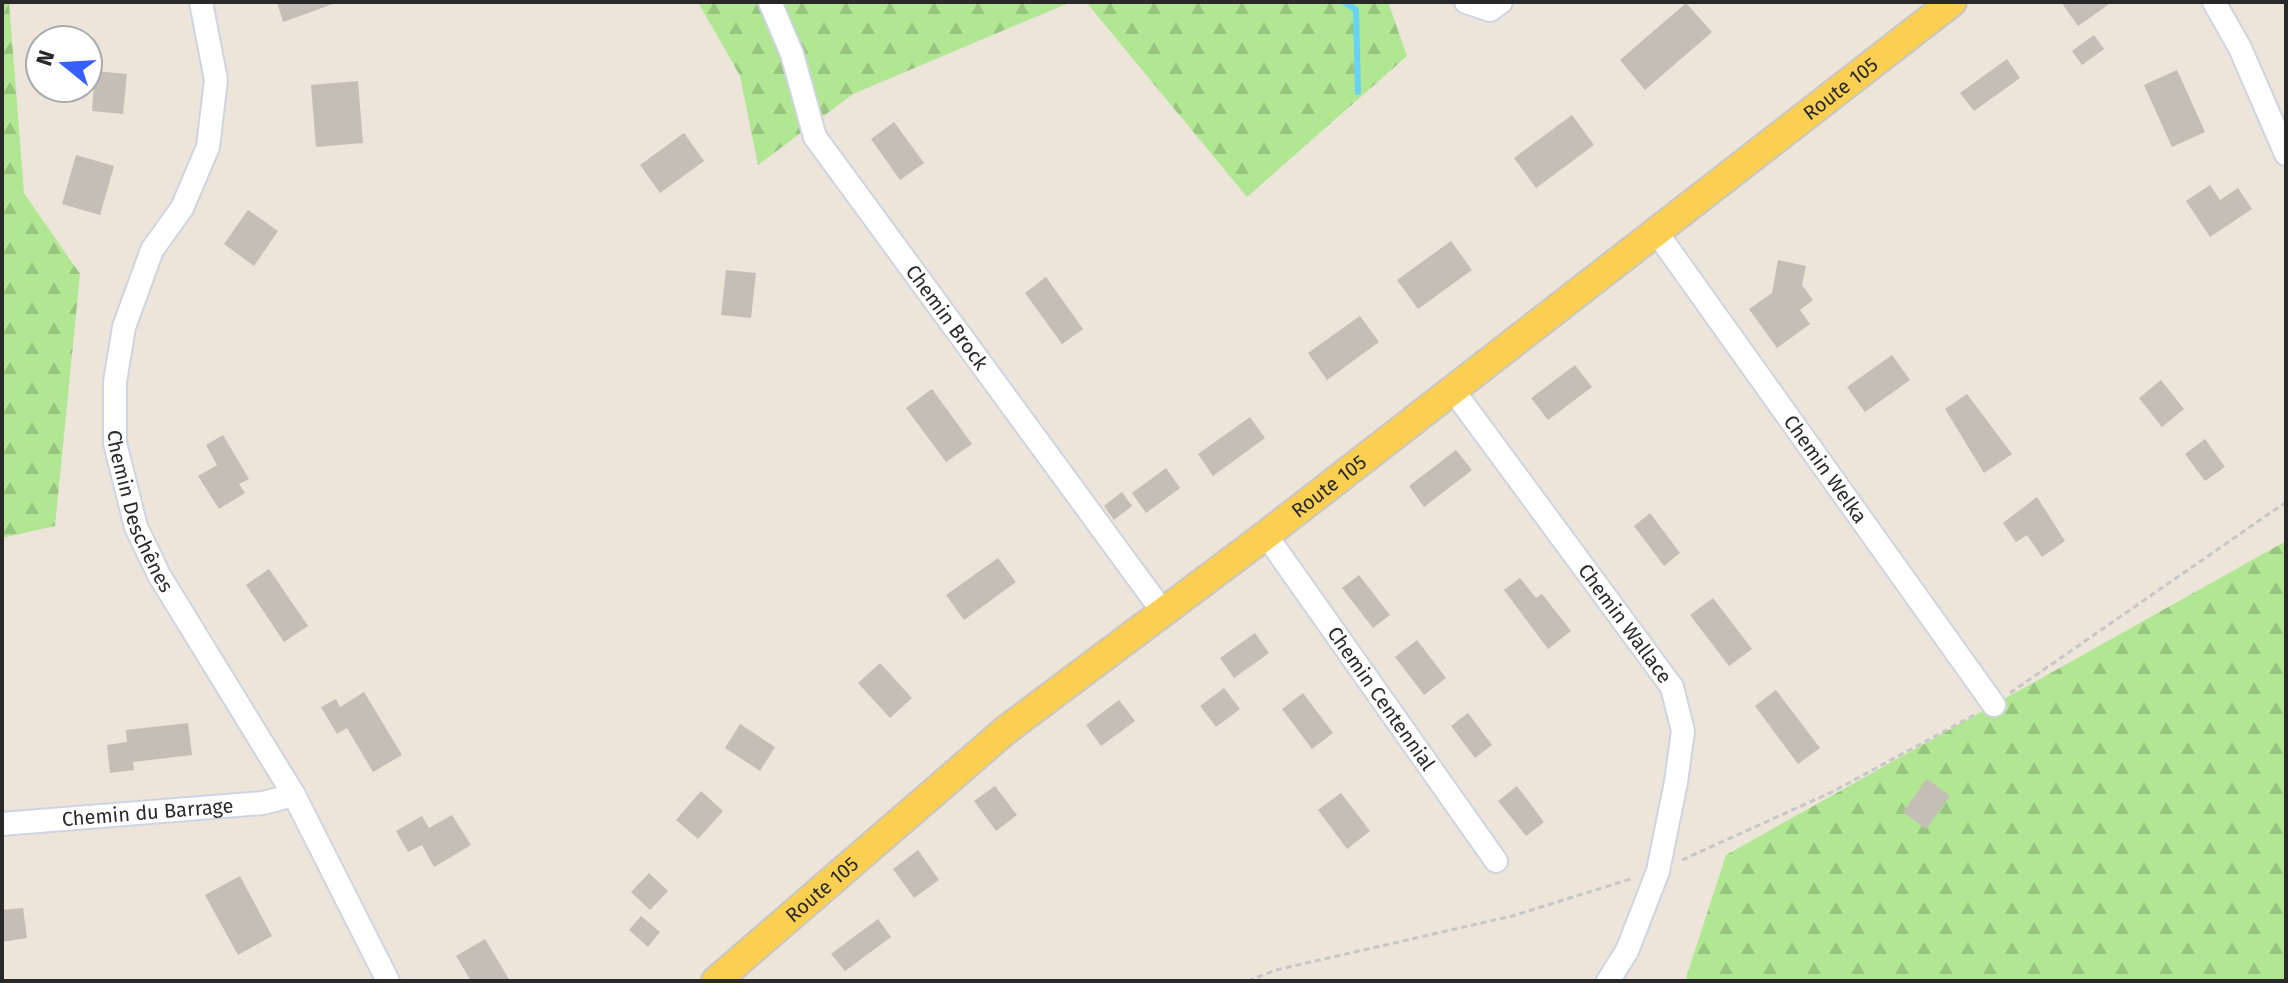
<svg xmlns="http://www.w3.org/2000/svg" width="2288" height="983" font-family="'Fira Sans',sans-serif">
<defs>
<pattern id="forest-firs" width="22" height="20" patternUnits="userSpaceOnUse" patternTransform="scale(2)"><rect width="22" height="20" fill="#b1e793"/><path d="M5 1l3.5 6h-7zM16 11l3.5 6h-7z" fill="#98c67f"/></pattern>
</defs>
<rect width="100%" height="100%" fill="#ede4da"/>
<path fill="url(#forest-firs)" d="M 2,2 L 9,2 L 24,193 L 80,274 L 55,526 L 2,538 Z
M 698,2 L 1071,2 L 853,94 L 758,165 L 740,76 Z
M 1086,2 L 1388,2 L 1407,56 L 1247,197 Z
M 2286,541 L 2286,981 L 1685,981 L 1726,855 Z"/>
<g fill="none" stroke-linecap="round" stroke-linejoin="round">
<path stroke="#66d3f6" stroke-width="6" d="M 1344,2 L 1356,10 L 1358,92"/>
</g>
<path fill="#c4beb7" d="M 277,2 L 333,2 L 333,4 L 283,22 Z
M 2061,2 L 2112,2 L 2078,26 Z
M 1686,3 L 1712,32 L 1645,90 L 1620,60 Z
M 2094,35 L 2104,49 L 2082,65 L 2072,51 Z
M 2007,59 L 2020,78 L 1974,111 L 1960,93 Z
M 2177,70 L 2205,132 L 2172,147 L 2144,85 Z
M 95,71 L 127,74 L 123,114 L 92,111 Z
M 358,81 L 363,143 L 316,147 L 311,85 Z
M 1572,115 L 1594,145 L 1536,188 L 1514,158 Z
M 894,122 L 924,163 L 900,180 L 871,139 Z
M 684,133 L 704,161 L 660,193 L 640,165 Z
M 76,155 L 114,166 L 100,215 L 62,204 Z
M 2210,185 L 2220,200 L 2238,188 L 2252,209 L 2210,237 L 2186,201 Z
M 248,210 L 278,231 L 254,266 L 224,244 Z
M 1451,241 L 1472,270 L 1418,309 L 1397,280 Z
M 1778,260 L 1806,266 L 1802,285 L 1813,300 L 1800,310 L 1810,324 L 1777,348 L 1749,309 L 1772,293 Z
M 726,270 L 756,273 L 751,318 L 721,315 Z
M 1046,277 L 1083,329 L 1062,344 L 1025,293 Z
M 1360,316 L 1379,342 L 1327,380 L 1308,353 Z
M 1892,355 L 1910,380 L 1865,412 L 1847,387 Z
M 1575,365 L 1592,387 L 1548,420 L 1531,398 Z
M 2161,380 L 2184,409 L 2162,427 L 2139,398 Z
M 932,389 L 972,444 L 946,462 L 906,408 Z
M 1967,394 L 2012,454 L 1984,473 L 1945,409 Z
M 1250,417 L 1265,438 L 1213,476 L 1198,454 Z
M 223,435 L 249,479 L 239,484 L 245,493 L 219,509 L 198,476 L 217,465 L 206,445 Z
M 2205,439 L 2225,467 L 2205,481 L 2185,454 Z
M 1456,450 L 1472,470 L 1424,507 L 1409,486 Z
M 1166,468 L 1180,488 L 1146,513 L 1132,493 Z
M 1122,492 L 1132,506 L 1114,520 L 1104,506 Z
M 2037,497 L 2065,541 L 2042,557 L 2027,535 L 2016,542 L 2003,523 Z
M 1650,513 L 1680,553 L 1664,566 L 1634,526 Z
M 998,558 L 1016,582 L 964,620 L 946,595 Z
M 269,569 L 308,626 L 284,642 L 246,585 Z
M 1359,575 L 1390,615 L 1373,628 L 1342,588 Z
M 1520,578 L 1536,598 L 1542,594 L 1571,631 L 1548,649 L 1504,590 Z
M 1713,598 L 1752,649 L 1729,666 L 1690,615 Z
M 1255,633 L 1269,653 L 1234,678 L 1220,658 Z
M 1417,640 L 1446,678 L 1424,695 L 1395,657 Z
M 880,663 L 912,698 L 890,718 L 858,683 Z
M 1224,688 L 1240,709 L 1216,727 L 1200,706 Z
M 1776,690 L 1820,748 L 1798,764 L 1755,706 Z
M 364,692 L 402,755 L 373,772 L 347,728 L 337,734 L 321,707 L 336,699 L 340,707 Z
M 1303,693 L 1333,733 L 1312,749 L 1282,709 Z
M 1119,700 L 1135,721 L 1101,746 L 1086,725 Z
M 1468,713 L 1492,745 L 1475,758 L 1451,726 Z
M 188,723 L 192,755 L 133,762 L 134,770 L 110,773 L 107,745 L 127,742 L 126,730 Z
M 740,724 L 775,747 L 760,771 L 725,748 Z
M 1927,779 L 1950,796 L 1926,829 L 1903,812 Z
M 995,786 L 1017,815 L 996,831 L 974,801 Z
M 1517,786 L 1544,822 L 1526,836 L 1498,801 Z
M 701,791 L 723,811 L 698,839 L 676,820 Z
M 1341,793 L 1370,831 L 1347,849 L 1318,810 Z
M 452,815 L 471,845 L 434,867 L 422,845 L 408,852 L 396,831 L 422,816 L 429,828 Z
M 918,850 L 939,880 L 914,898 L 893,869 Z
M 649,873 L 668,891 L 650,910 L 631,892 Z
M 240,876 L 272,936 L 238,955 L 205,895 Z
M 23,908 L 27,938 L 2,942 L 2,910 Z
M 641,916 L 660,932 L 648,947 L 629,930 Z
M 878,919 L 891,937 L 845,971 L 831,954 Z
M 485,939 L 510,981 L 471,981 L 456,956 Z"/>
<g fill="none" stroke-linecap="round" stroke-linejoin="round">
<g stroke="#cfd4e3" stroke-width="26">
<g id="minor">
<path id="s1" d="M 201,2 L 216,80 L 208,147 L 182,208 L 152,250 L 124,327 L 115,382 L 115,443 L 136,527 L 159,575 L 294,795 L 388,981"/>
<path id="s2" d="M 770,2 L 792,54 L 815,137 L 1163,612"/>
<path d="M 1466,2 L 1490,10 L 1501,2"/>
<path d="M 2214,2 L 2240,48 L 2286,154"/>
<path id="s3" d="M 1657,233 L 1994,705"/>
<path id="s4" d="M 1453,390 L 1672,687 L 1683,731 L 1676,782 L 1658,871 L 1627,951 L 1608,981"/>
<path id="s5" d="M 1266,535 L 1496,861"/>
<path id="s6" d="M 2,824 L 263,803 L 294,795"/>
</g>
</g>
<g stroke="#c7c7c7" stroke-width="32">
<g id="major">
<path id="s7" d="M 716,981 L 1006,730 L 1266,535 L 1952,2"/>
</g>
</g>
<path stroke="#c7c7c7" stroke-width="3" stroke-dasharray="6 4" stroke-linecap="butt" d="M 2010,693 L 2286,502
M 1682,860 L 1832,792 L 1976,714
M 1248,981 L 1276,970 L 1512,916 L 1634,878"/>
<use href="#minor" stroke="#fff" stroke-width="22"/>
<use href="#major" stroke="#facf52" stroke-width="28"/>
</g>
<g text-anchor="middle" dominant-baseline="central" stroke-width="6" stroke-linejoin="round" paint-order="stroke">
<g font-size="20" fill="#292929" stroke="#fff">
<text stroke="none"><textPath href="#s7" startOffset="1436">Route 105</textPath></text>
<text stroke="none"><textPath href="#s2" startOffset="366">Chemin Brock</textPath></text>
<text stroke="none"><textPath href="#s3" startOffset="290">Chemin Welka</textPath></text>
<text stroke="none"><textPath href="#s7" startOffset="788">Route 105</textPath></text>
<text stroke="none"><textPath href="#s1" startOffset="536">Chemin Deschênes</textPath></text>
<text stroke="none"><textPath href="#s4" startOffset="290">Chemin Wallace</textPath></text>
<text stroke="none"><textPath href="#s5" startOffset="200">Chemin Centennial</textPath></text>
<text stroke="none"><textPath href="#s6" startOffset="146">Chemin du Barrage</textPath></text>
<text stroke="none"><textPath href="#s7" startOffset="140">Route 105</textPath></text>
</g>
</g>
<rect width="2288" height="983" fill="none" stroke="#292929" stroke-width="8"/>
<g transform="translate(64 64) rotate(288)"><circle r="38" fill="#ffffff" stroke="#a9a9a9" stroke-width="2"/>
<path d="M0-6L14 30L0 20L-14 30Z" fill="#355fff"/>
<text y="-12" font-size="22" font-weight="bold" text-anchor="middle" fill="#292929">N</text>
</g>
</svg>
